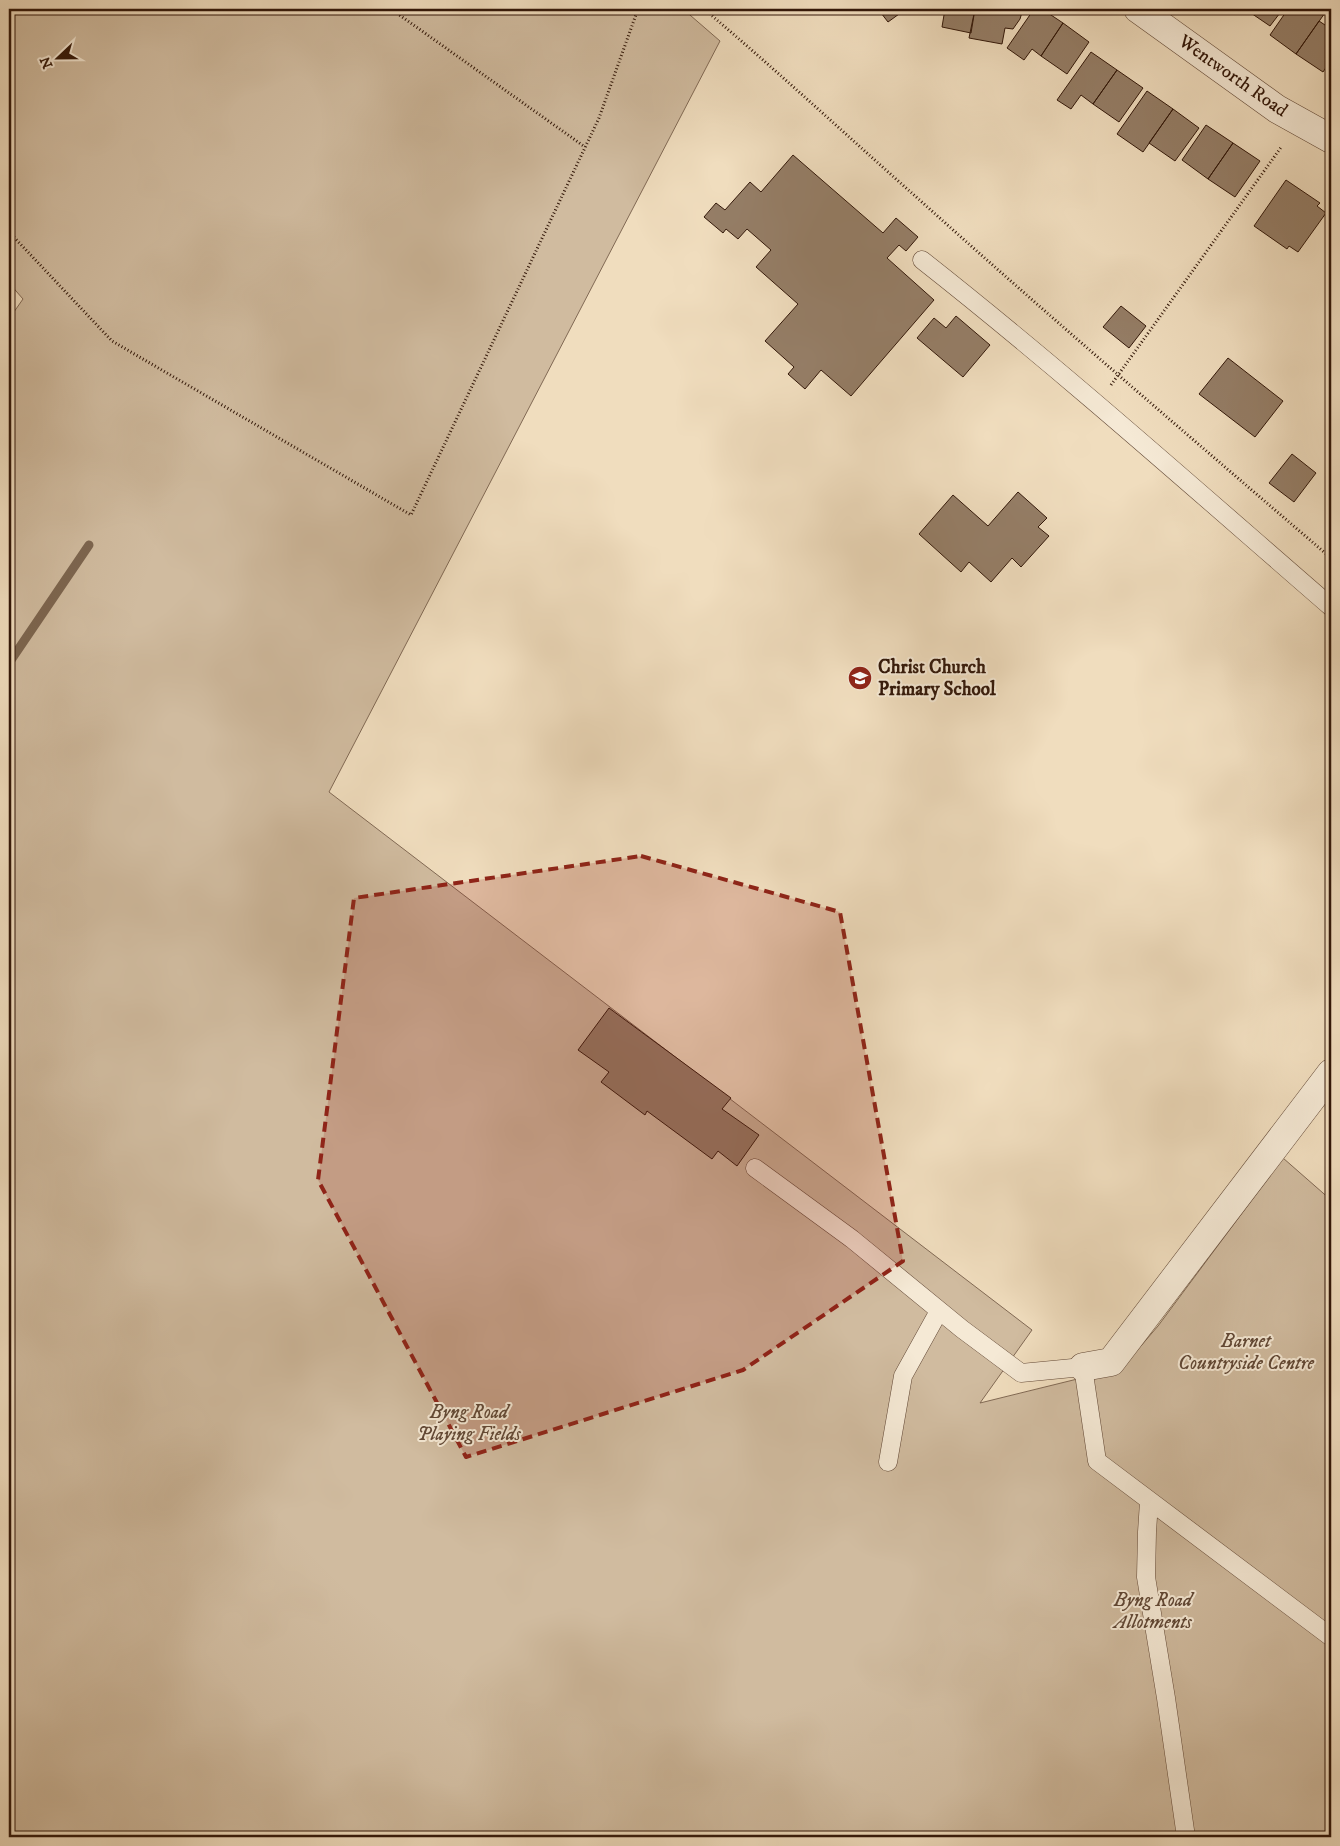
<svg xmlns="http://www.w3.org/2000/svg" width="1340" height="1846" font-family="'IM FELL DW Pica',serif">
<rect width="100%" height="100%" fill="#f0ddbe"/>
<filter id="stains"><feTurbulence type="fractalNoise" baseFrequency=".004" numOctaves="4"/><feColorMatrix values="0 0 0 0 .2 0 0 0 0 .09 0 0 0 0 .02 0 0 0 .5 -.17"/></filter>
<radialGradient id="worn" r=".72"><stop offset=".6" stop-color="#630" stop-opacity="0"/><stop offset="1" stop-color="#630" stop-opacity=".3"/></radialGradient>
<path fill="#d0bb9f" stroke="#816954" d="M 9,9 L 683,9 L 720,41 L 329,792 L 1032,1330 L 980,1403 L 1122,1368 L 1158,1326 L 1283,1158 L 1331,1200 L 1331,1837 L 9,1837 L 9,319 L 23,299 L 9,283 Z"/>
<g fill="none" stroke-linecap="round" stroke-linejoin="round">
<path stroke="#7d6650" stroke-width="9" d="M 9,663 L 89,545"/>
</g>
<path fill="#957e67" stroke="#321709" d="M 878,9 L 906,9 L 888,22 Z
M 945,9 L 975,9 L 971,33 L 942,27 Z
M 975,9 L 1023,9 L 1020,19 L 1013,29 L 1005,28 L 1002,44 L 969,38 Z
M 1034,9 L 1042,9 L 1063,23 L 1041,56 L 1032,49 L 1024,60 L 1007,48 Z
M 1245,9 L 1283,9 L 1270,26 Z
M 1288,9 L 1325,9 L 1327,10 L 1296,54 L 1270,35 Z
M 1319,21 L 1331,29 L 1331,60 L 1323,72 L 1296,54 Z
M 1063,23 L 1089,42 L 1067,74 L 1041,56 Z
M 1091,52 L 1117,70 L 1093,104 L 1081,95 L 1071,109 L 1057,100 Z
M 1117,70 L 1143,88 L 1119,122 L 1093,104 Z
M 1147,91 L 1173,109 L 1143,152 L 1117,134 Z
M 1173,109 L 1199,128 L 1175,161 L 1149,143 Z
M 1206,125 L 1233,143 L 1208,179 L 1182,160 Z
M 1233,143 L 1260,161 L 1235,197 L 1208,179 Z
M 793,155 L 883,233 L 896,218 L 918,237 L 906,251 L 899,245 L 887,258 L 934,300 L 851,396 L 821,370 L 805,389 L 788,374 L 794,367 L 765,341 L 798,304 L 756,267 L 771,250 L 747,229 L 738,239 L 726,229 L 723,233 L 704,217 L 716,203 L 725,210 L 750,182 L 761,192 Z
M 1286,180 L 1320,203 L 1317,206 L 1326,213 L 1298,252 L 1289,246 L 1287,249 L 1254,226 Z
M 1121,306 L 1146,326 L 1129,348 L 1103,327 Z
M 956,316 L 990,345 L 963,377 L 917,338 L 934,318 L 946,328 Z
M 1228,358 L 1283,401 L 1255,437 L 1199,394 Z
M 1292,454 L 1316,473 L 1294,502 L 1269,483 Z
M 1018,492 L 1047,518 L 1038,527 L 1049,536 L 1021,567 L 1012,558 L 991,582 L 969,562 L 961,572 L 919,534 L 953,495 L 988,526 Z
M 609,1008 L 731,1098 L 722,1109 L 759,1135 L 737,1166 L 718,1151 L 712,1159 L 647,1111 L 645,1115 L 601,1082 L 609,1072 L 578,1050 Z"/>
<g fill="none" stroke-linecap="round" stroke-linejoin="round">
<g stroke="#624836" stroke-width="19">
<path id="lane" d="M 922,260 C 1063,371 1196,490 1331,607
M 755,1168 L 852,1239 L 962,1329 L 1021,1373 L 1083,1367 L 1097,1461 L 1331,1637
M 888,1462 L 903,1376 L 939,1311
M 1149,1502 L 1147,1532 L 1146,1577 L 1166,1698 L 1186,1837"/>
</g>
<g stroke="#624836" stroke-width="29">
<path id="street" d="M 1138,9 L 1277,109 L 1331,139
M 1083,1367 L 1111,1362 L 1331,1073"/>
</g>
<path stroke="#321709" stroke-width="3" stroke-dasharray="1 2.5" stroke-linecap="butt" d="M 391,9 L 585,147
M 704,9 C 775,69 844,133 914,195 C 1051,318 1191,438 1331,558
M 9,232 L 112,341 L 411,515 L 599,118 L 638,9
M 1111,385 L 1282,146"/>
<use href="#lane" stroke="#f5e9d5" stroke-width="18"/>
<use href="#street" stroke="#f5e9d5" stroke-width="28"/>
</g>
<path fill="#8f2418" fill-opacity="0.2" stroke="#8f2418" stroke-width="4" stroke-dasharray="10 6" stroke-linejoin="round" d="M 641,856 L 840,912 L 903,1261 L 743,1370 L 466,1457 L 318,1180 L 354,898 Z"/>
<defs>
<g id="school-disc" transform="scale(1.25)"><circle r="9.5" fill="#8f2418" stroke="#f5e9d5"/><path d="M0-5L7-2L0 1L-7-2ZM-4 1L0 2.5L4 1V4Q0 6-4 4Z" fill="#fff"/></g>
</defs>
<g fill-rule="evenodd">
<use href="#school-disc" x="860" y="678"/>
</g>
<g text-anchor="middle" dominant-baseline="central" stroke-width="4" stroke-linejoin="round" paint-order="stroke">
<g font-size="19" fill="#321709" stroke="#f5e9d5">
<text transform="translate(1233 76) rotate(35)">Wentworth Road</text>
</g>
<g font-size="19" font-weight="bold" fill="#321709" stroke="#f5e9d5" text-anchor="start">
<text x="878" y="667">Christ Church<tspan x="878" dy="22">Primary School</tspan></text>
</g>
<g font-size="19" font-style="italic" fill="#614836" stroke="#f5e9d5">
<text x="1246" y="1341">Barnet<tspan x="1246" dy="22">Countryside Centre</tspan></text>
<text x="469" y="1412">Byng Road<tspan x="469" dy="22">Playing Fields</tspan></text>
<text x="1153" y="1600">Byng Road<tspan x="1153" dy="22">Allotments</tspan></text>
</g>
</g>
<rect width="1340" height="1846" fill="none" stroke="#f0ddbe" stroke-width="30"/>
<rect x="10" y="10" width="1320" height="1826" fill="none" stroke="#321709" stroke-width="2.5"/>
<rect x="15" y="15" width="1310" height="1816" fill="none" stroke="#321709"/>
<g transform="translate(58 58) rotate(248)" stroke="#f5e9d5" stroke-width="4" paint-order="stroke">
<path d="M0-4L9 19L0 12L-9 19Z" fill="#321709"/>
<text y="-8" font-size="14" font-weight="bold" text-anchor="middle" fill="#321709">N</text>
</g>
<rect width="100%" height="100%" filter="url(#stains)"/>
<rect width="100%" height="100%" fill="url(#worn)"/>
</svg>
